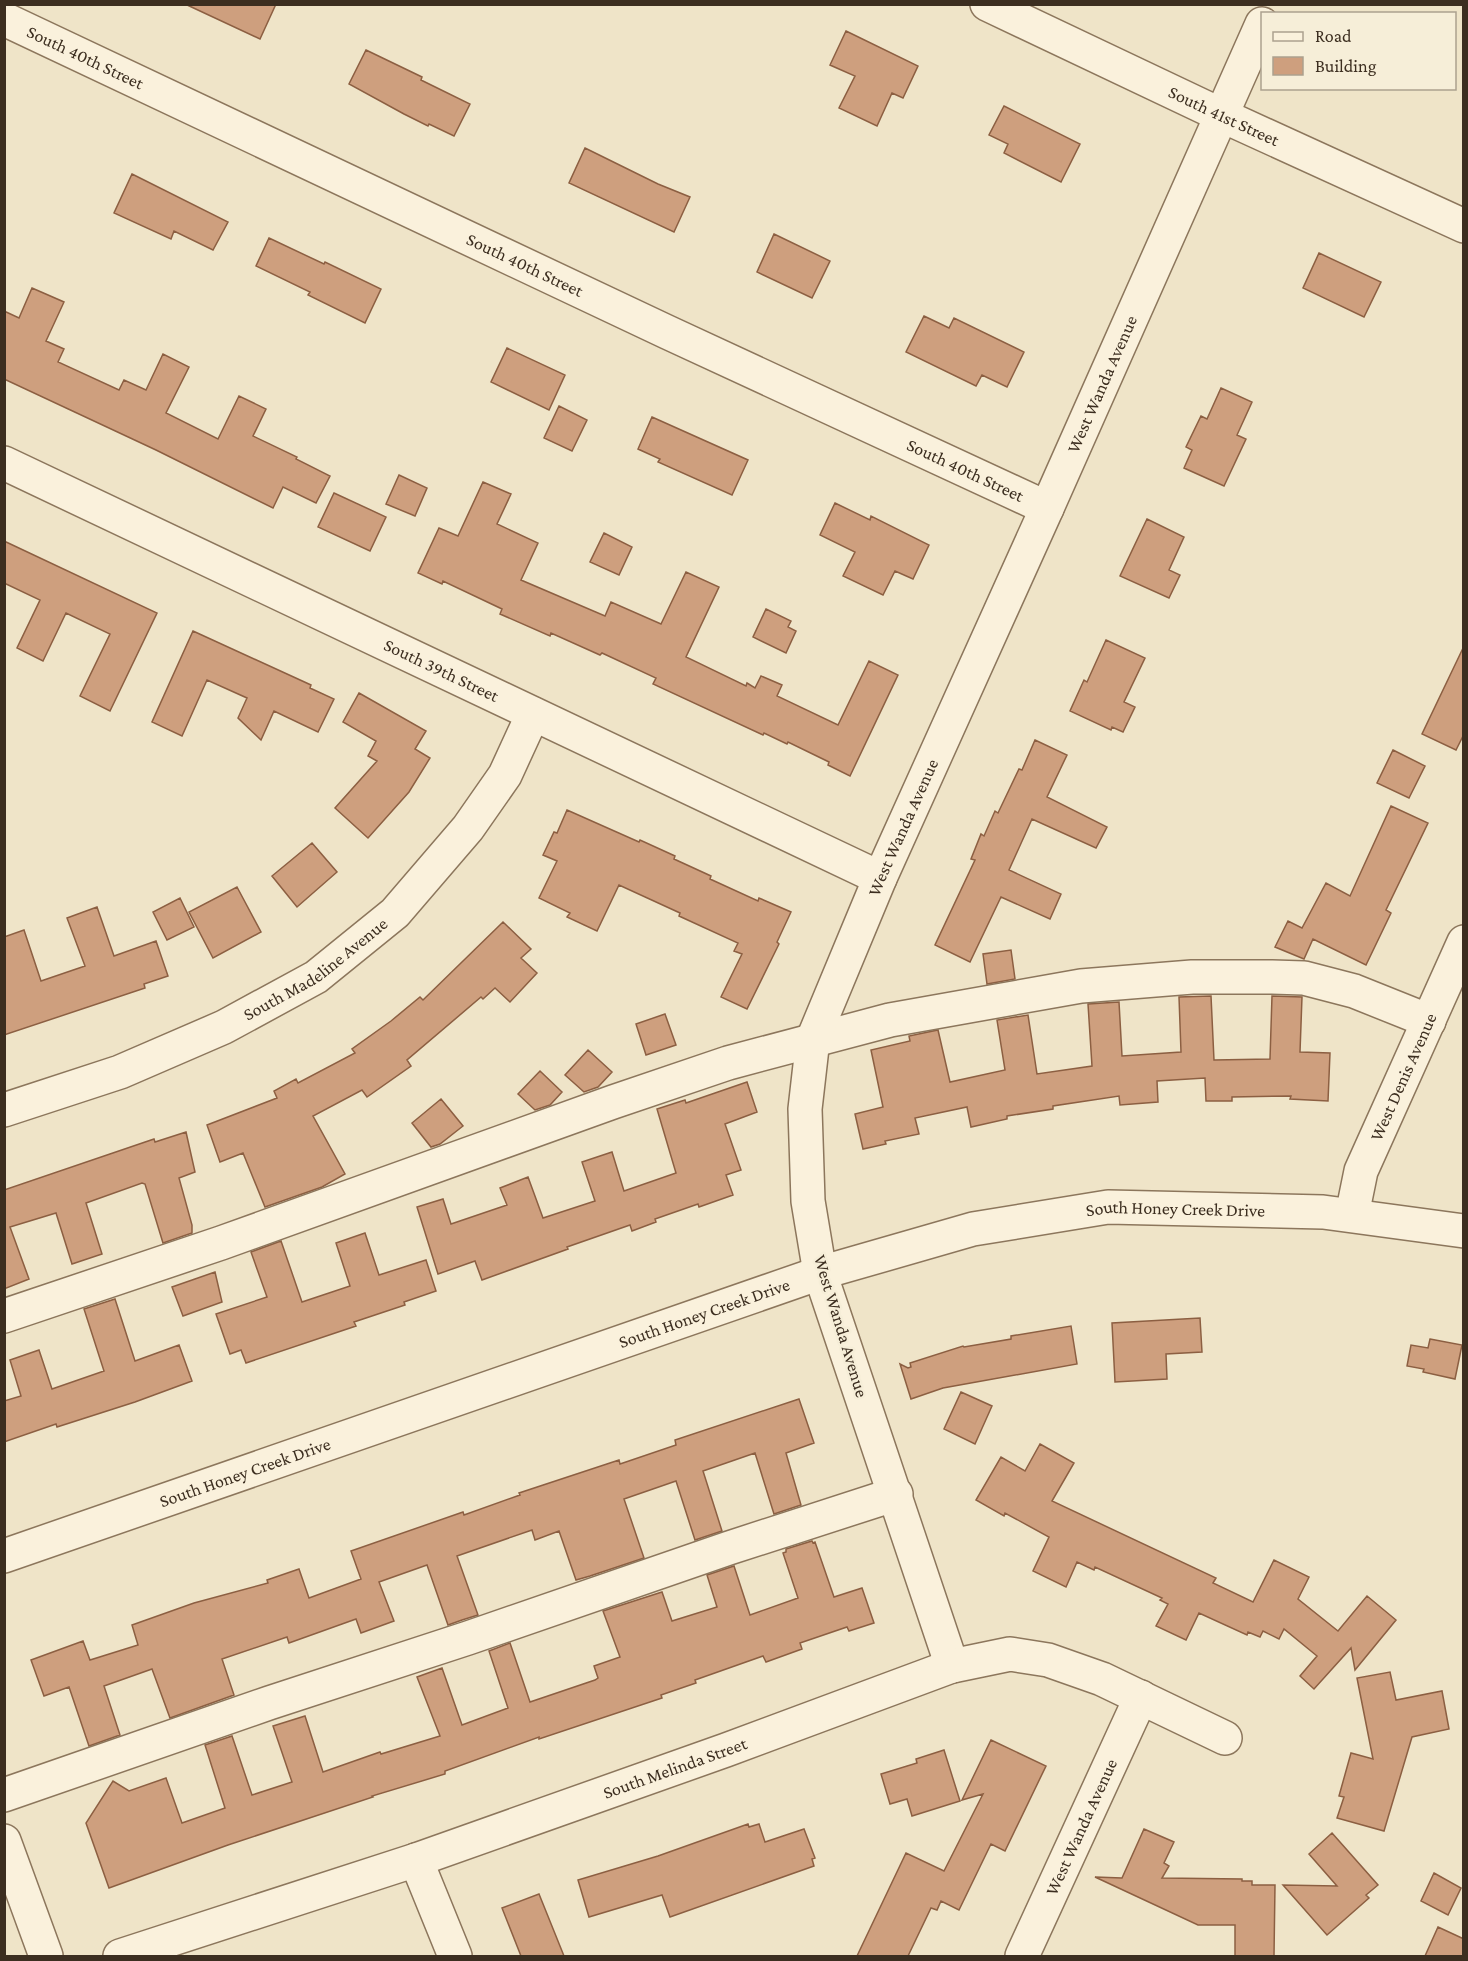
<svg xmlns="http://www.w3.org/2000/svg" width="1468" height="1961" font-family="'Crimson Pro',serif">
<rect width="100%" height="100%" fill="#efe4c8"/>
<path fill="#ce9f7e" stroke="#8c5f42" stroke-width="1.5" d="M 185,4 L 276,4 L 260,39 Z
M 846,31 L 918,66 L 903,98 L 892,93 L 877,126 L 839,108 L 855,76 L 830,65 Z
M 366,50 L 422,77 L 421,80 L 470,104 L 454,136 L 429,124 L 428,126 L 404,114 L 349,84 Z
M 1004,106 L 1080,144 L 1061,182 L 1004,153 L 1008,144 L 989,135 Z
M 585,148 L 658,184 L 690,197 L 674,232 L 569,183 Z
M 132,174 L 228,222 L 213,250 L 174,231 L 171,239 L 114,213 Z
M 774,234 L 830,261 L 812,298 L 757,272 Z
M 269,238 L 324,264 L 325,262 L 381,289 L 365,323 L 308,295 L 310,292 L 256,266 Z
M 1319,253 L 1381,282 L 1364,317 L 1303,288 Z
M 32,288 L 64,302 L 46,341 L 64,349 L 58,362 L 119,390 L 124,380 L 146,390 L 163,354 L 189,367 L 166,413 L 218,439 L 239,396 L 266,409 L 253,436 L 297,457 L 296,459 L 330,476 L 316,503 L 283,487 L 273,508 L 156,450 L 4,379 L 4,311 L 19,318 Z
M 924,316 L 949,328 L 954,318 L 1024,352 L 1007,387 L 982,375 L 976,386 L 906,352 Z
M 507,348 L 565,375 L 549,410 L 491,382 Z
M 1221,388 L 1252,402 L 1237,435 L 1246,439 L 1224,486 L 1184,468 L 1192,450 L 1186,447 L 1201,416 L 1207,419 Z
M 559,406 L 587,420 L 572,451 L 544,438 Z
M 652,417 L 748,460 L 732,495 L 658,462 L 660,459 L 638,449 Z
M 399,475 L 427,488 L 415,516 L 386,504 Z
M 483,482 L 511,494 L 497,524 L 538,543 L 521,580 L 605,616 L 611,602 L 661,624 L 686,572 L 719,587 L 686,657 L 746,686 L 747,683 L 755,688 L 761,676 L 782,685 L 777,696 L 838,725 L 869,661 L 898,675 L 850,776 L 828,765 L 829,762 L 788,742 L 787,744 L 764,733 L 763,735 L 653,684 L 656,678 L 602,653 L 600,655 L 551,633 L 550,636 L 500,614 L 502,609 L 443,581 L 442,584 L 418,573 L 439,528 L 458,536 Z
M 334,493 L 386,517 L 370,551 L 318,527 Z
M 835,503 L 870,520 L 871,516 L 929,545 L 913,579 L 895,571 L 883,595 L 843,576 L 855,552 L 820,535 Z
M 1147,519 L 1184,537 L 1169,570 L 1180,575 L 1169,598 L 1120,576 Z
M 604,533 L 632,547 L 619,575 L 590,562 Z
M 4,541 L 157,613 L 110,711 L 80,696 L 110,634 L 66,613 L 43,661 L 17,648 L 40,600 L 4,583 Z
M 766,609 L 791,621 L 788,627 L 796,631 L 786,653 L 753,637 Z
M 193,631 L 311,685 L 310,688 L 334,699 L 318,732 L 274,711 L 261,740 L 238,718 L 247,698 L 207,680 L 182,736 L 152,722 Z
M 1106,640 L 1145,658 L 1124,702 L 1135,707 L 1123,732 L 1112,727 L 1111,730 L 1070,711 L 1084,680 L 1087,682 Z
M 1464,646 L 1464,734 L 1456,750 L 1422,734 Z
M 359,693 L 426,731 L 415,749 L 430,758 L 409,792 L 368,838 L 335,808 L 377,761 L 368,756 L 376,741 L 343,722 Z
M 1035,740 L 1067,755 L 1047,797 L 1107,827 L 1096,848 L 1032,819 L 1009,870 L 1061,894 L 1050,919 L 1001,897 L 970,962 L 935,945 L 975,860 L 971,859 L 981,834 L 984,836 L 995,811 L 998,813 L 1019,769 L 1022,770 Z
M 1393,750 L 1425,766 L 1409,798 L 1377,783 Z
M 1391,806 L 1428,823 L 1386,910 L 1391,913 L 1366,965 L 1313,939 L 1304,959 L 1275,947 L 1288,921 L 1302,928 L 1326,883 L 1350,896 Z
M 567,810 L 639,842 L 640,840 L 675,856 L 674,859 L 711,876 L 710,879 L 758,901 L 759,898 L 791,912 L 777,942 L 779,944 L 747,1009 L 721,997 L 742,954 L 734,951 L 738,943 L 679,916 L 680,913 L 619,885 L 597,931 L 567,917 L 570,913 L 539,898 L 557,861 L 543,855 L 554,832 L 557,833 Z
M 312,843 L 337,872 L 297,907 L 272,876 Z
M 237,887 L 261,932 L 213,958 L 189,912 Z
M 180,898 L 194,927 L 167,940 L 153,912 Z
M 97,907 L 114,956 L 156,941 L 168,976 L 144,984 L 145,988 L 4,1035 L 4,937 L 24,930 L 41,981 L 85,966 L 67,918 Z
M 503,922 L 531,949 L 521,958 L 537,973 L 510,1002 L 495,988 L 483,999 L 481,997 L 407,1060 L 411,1066 L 367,1097 L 362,1090 L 313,1116 L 345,1174 L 322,1187 L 265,1207 L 243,1153 L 220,1162 L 207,1125 L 277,1098 L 274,1091 L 296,1079 L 298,1083 L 355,1053 L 352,1049 L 391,1021 L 420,997 L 423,1000 Z
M 1011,950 L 1015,979 L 987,984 L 983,954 Z
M 1211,996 L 1214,1060 L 1270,1059 L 1272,996 L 1302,997 L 1300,1052 L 1330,1053 L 1328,1101 L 1290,1099 L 1291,1096 L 1232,1097 L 1232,1101 L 1206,1101 L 1205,1078 L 1157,1081 L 1158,1102 L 1120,1105 L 1119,1096 L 1053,1106 L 1053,1109 L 1007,1116 L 1007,1119 L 971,1127 L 967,1107 L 915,1118 L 919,1134 L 885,1141 L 886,1144 L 863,1149 L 855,1114 L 883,1107 L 871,1050 L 910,1041 L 909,1036 L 938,1030 L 950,1082 L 1005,1070 L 997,1020 L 1028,1015 L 1037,1074 L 1092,1066 L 1088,1004 L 1119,1002 L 1122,1056 L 1181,1052 L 1179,997 Z
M 665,1014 L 676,1045 L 646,1055 L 636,1024 Z
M 588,1050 L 612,1072 L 598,1087 L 584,1092 L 565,1075 Z
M 540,1071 L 562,1092 L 550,1105 L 535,1110 L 518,1094 Z
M 747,1082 L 757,1112 L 725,1124 L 741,1170 L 726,1175 L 733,1195 L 699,1207 L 698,1204 L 655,1219 L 656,1222 L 632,1231 L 630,1225 L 567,1247 L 568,1249 L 482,1280 L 475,1261 L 438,1274 L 417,1207 L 443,1199 L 451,1224 L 507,1205 L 500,1188 L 528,1177 L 543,1218 L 595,1201 L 582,1162 L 612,1152 L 624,1191 L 676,1173 L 657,1109 L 685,1100 L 686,1103 Z
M 441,1099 L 463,1126 L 440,1144 L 431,1147 L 412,1123 Z
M 186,1132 L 195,1172 L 179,1178 L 192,1225 L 192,1233 L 163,1243 L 145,1184 L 142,1183 L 86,1203 L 102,1254 L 72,1264 L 56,1213 L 10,1227 L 29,1279 L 4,1289 L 4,1190 L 154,1139 L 155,1142 Z
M 365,1233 L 379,1275 L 426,1260 L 436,1291 L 404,1302 L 405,1305 L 354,1322 L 356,1326 L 246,1363 L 241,1350 L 230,1354 L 216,1314 L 267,1297 L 251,1252 L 281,1241 L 302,1302 L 350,1286 L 336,1243 Z
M 215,1272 L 222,1302 L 183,1316 L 172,1287 Z
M 115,1299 L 135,1361 L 179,1345 L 192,1381 L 135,1402 L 57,1427 L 56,1424 L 4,1442 L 4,1401 L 21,1396 L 10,1360 L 39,1350 L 52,1389 L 104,1371 L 84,1309 Z
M 1200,1318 L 1202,1352 L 1166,1354 L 1167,1379 L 1115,1382 L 1112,1323 Z
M 1071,1326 L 1077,1364 L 943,1388 L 911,1399 L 900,1364 L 908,1368 L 911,1367 L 910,1363 L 963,1346 L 964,1347 L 1011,1339 L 1011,1336 Z
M 1430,1339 L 1462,1345 L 1455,1379 L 1423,1372 L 1424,1369 L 1407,1366 L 1411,1345 L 1428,1348 Z
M 961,1392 L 992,1406 L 975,1444 L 944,1429 Z
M 799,1399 L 814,1443 L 786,1453 L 801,1505 L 774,1514 L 755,1453 L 703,1471 L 722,1531 L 695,1540 L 676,1481 L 624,1499 L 644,1558 L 590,1576 L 576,1580 L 559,1531 L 535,1540 L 532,1530 L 457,1556 L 478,1615 L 462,1620 L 448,1625 L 427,1565 L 379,1582 L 394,1621 L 361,1633 L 356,1619 L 289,1643 L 287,1637 L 222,1659 L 234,1695 L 170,1718 L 152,1669 L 104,1686 L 120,1735 L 89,1746 L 69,1687 L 44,1696 L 31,1660 L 83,1641 L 90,1660 L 138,1645 L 132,1625 L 194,1603 L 268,1583 L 267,1580 L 299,1569 L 309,1598 L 361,1579 L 351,1551 L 463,1512 L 464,1515 L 520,1495 L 519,1493 L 619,1460 L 620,1464 L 676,1445 L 675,1440 Z
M 1040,1444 L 1074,1463 L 1052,1501 L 1216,1578 L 1213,1583 L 1253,1602 L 1274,1560 L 1309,1577 L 1298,1599 L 1338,1631 L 1367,1596 L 1396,1620 L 1355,1670 L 1351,1648 L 1314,1689 L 1300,1676 L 1317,1656 L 1284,1629 L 1279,1639 L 1263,1631 L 1260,1637 L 1248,1632 L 1247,1635 L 1199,1613 L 1186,1640 L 1156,1626 L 1168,1604 L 1160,1600 L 1162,1598 L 1095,1567 L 1094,1570 L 1077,1562 L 1066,1587 L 1033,1571 L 1049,1537 L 1005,1513 L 1004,1516 L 976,1500 L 1001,1457 L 1025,1471 Z
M 812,1541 L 813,1543 L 815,1542 L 834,1597 L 862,1588 L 874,1623 L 849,1631 L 847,1627 L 800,1643 L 802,1649 L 766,1662 L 763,1656 L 695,1680 L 696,1683 L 661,1695 L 662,1698 L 539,1739 L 539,1737 L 445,1771 L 445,1774 L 372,1796 L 373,1797 L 228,1845 L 109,1888 L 86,1823 L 113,1781 L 129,1791 L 166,1778 L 182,1823 L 225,1808 L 205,1745 L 232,1736 L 252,1795 L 292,1782 L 273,1726 L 305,1716 L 323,1772 L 380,1752 L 381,1754 L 440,1736 L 417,1677 L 442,1668 L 462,1725 L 508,1708 L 489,1651 L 510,1643 L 530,1702 L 595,1680 L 598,1678 L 594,1666 L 620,1657 L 603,1611 L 662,1592 L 672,1621 L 717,1607 L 707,1575 L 734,1566 L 750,1615 L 798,1598 L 783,1553 L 786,1552 L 786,1549 Z
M 1390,1672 L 1396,1700 L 1442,1691 L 1449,1729 L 1412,1737 L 1384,1831 L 1337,1818 L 1344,1797 L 1339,1796 L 1351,1753 L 1373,1759 L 1357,1678 Z
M 991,1740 L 1046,1766 L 1005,1851 L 991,1844 L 959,1910 L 941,1901 L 937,1910 L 931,1908 L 908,1956 L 857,1956 L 906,1853 L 944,1871 L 983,1794 L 962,1800 Z
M 944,1750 L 960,1801 L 912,1816 L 907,1799 L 890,1804 L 881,1774 L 917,1763 L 916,1759 Z
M 748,1824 L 749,1827 L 759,1824 L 765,1842 L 804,1829 L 815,1858 L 812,1859 L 814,1866 L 670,1917 L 662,1895 L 589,1917 L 578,1880 L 658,1856 Z
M 1144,1829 L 1174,1842 L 1164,1863 L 1169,1866 L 1162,1878 L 1242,1879 L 1242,1881 L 1252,1881 L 1252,1885 L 1275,1885 L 1274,1956 L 1235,1956 L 1235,1925 L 1198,1925 L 1095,1877 L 1122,1878 Z
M 1332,1833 L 1378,1885 L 1366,1895 L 1369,1898 L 1327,1935 L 1283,1885 L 1337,1886 L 1309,1854 Z
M 1434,1873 L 1461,1888 L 1448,1915 L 1421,1901 Z
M 539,1894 L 564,1956 L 521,1956 L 502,1908 Z
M 1438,1927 L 1464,1939 L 1464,1956 L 1425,1956 Z"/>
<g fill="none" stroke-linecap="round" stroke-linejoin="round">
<g stroke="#8c765c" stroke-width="36">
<g id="minor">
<path id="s1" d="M 987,4 L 1221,115 L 1464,226"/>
<path id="s2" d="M 4,19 L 667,332 L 1047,508"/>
<path id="s3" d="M 4,463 L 880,878"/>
<path id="s4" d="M 4,1110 L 120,1072 L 224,1027 L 316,977 L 395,913 L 468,828 L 505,775 L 533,714"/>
<path id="s5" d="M 1352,1215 L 1361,1171 L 1464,942"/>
<path d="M 4,1316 L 221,1243 L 613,1102 L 728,1063 L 890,1020 L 1081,986 L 1192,977 L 1272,977 L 1304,978 L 1354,991 L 1429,1021"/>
<path id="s6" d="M 4,1556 L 820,1273 L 973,1229 L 1108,1207 L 1323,1212 L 1464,1231"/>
<path id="s7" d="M 952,1666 L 820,1273 L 808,1201 L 805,1109 L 813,1039 L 880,878 L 1047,508 L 1262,24"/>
<path d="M 4,1795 L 269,1703 L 468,1638 L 729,1548 L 896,1494"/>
<path d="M 4,1841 L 46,1956"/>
<path d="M 416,1860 L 455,1956"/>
<path id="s8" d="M 120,1956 L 416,1860 L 726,1750 L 952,1666 L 1010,1654 L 1048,1660 L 1102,1679 L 1225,1738"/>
<path id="s9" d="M 1022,1956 L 1141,1697"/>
</g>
</g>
<use href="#minor" stroke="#faf1dc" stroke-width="33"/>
</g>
<g text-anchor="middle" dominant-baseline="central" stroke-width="5" stroke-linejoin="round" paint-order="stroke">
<g font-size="18" fill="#3c2e20" stroke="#f6eed8">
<text stroke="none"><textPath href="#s2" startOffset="90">South 40th Street</textPath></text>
<text stroke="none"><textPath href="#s1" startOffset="262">South 41st Street</textPath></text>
<text stroke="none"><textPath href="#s2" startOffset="576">South 40th Street</textPath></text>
<text stroke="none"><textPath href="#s7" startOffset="1366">West Wanda Avenue</textPath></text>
<text stroke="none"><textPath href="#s2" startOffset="1062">South 40th Street</textPath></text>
<text stroke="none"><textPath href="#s3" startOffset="484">South 39th Street</textPath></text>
<text stroke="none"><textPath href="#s7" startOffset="880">West Wanda Avenue</textPath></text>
<text stroke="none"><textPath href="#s4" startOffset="344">South Madeline Avenue</textPath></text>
<text stroke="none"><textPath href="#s5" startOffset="148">West Denis Avenue</textPath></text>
<text stroke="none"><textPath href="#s6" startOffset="1227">South Honey Creek Drive</textPath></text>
<text stroke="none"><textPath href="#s6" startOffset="741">South Honey Creek Drive</textPath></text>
<text transform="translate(841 1326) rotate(73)">West Wanda Avenue</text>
<text stroke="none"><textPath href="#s6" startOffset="255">South Honey Creek Drive</textPath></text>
<text stroke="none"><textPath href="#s8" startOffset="586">South Melinda Street</textPath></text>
<text stroke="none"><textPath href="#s9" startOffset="142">West Wanda Avenue</textPath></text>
</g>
</g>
<rect width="1468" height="1961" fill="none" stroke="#3c2e20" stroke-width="12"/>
<rect x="1261" y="12" width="195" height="78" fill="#f6eed8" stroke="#aca18e" stroke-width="1.5"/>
<rect x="1273" y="32" width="30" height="9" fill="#faf1dc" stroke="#aca18e" stroke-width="1.5"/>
<text x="1315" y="42" font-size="18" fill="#3c2e20">Road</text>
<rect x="1273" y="57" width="30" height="18" fill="#ce9f7e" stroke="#aca18e" stroke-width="1.5"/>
<text x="1315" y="72" font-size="18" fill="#3c2e20">Building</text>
</svg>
